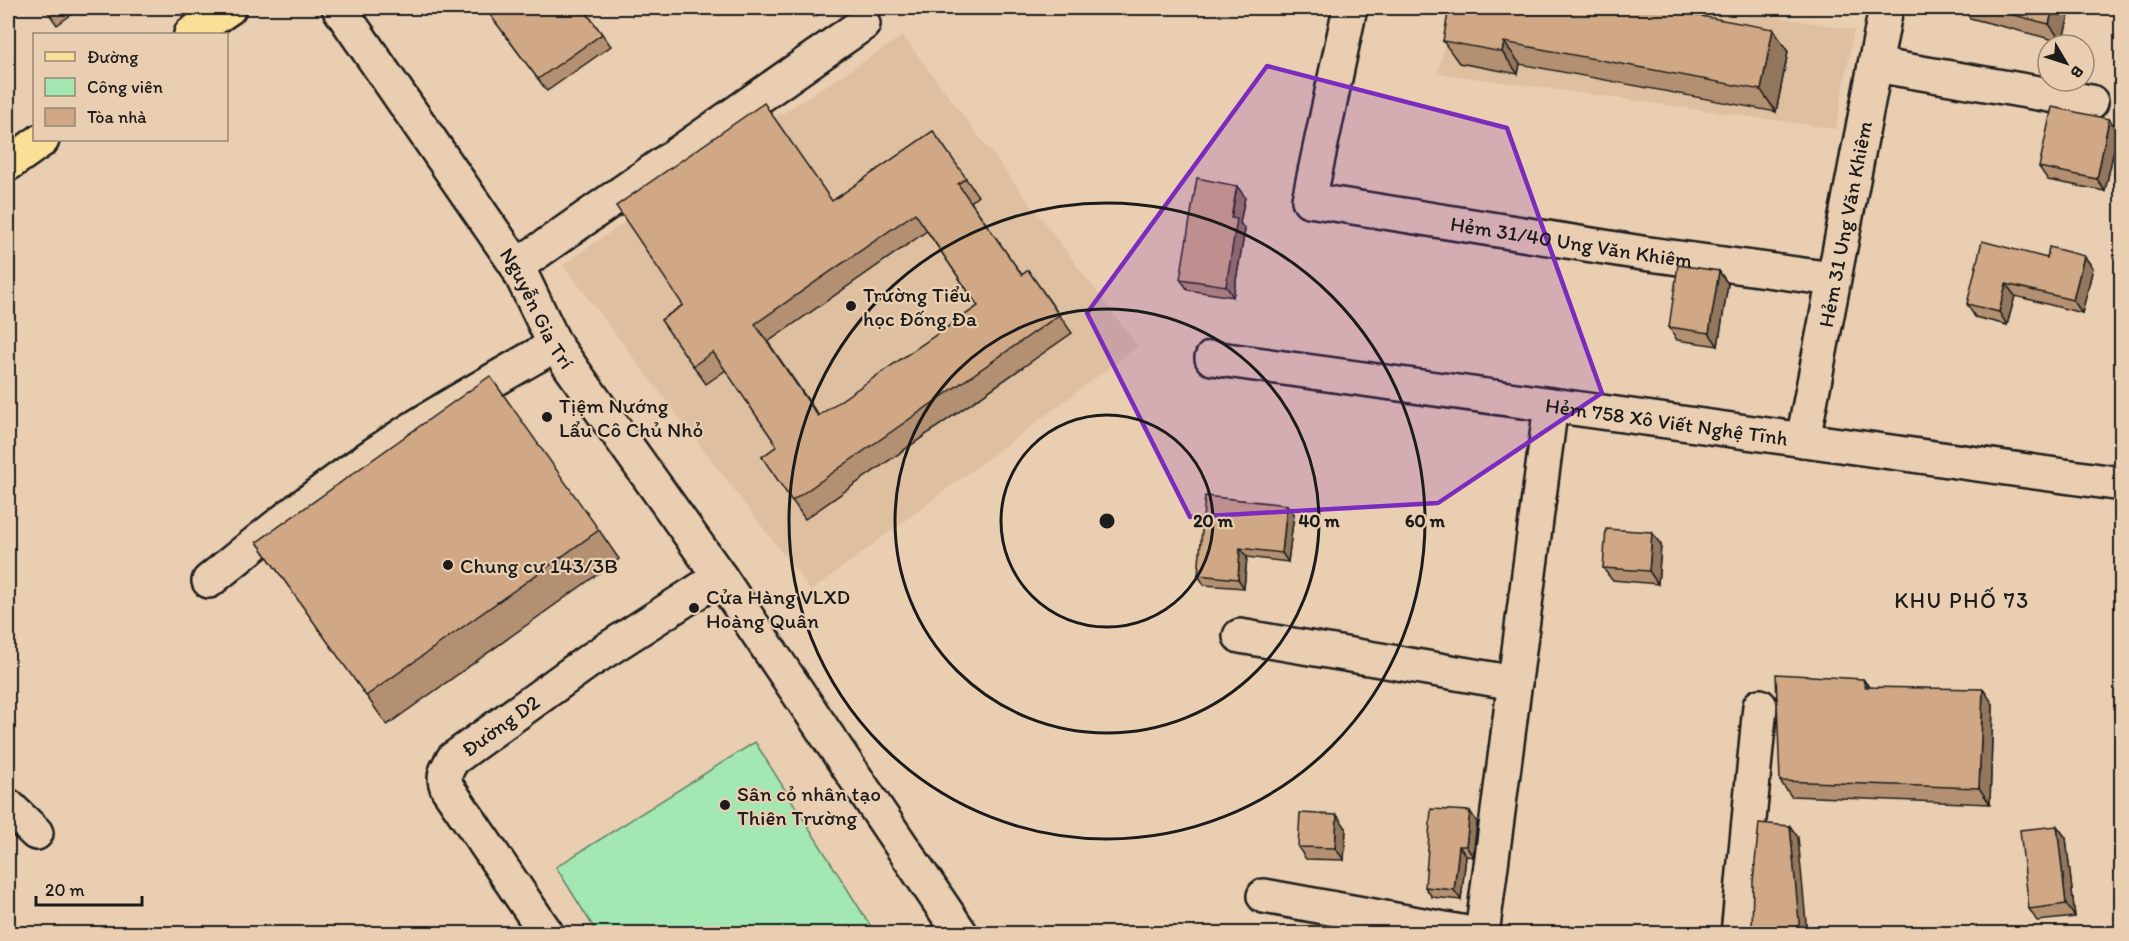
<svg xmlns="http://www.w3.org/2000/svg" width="2129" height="941" font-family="Itim,sans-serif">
<rect width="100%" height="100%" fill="#eaceb1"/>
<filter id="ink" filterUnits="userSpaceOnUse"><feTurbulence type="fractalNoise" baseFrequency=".0167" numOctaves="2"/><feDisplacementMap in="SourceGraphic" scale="12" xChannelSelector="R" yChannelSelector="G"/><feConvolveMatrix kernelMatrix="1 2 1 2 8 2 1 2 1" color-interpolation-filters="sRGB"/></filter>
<g filter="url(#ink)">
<path fill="#dec0a1" d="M 1453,8 L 1724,8 L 1854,30 L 1836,129 L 1438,73 Z
M 903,36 L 1138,346 L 811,591 L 563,265 L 775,118 Z"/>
<path fill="#a3e7b2" stroke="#608267" stroke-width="1.5" d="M 755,742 L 875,933 L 597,933 L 556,867 Z"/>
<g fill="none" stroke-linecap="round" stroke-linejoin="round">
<g stroke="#1c1c1c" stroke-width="38">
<g id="minor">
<path id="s1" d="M 339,8 L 517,266 L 555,345 L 720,577 L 961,934"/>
<path id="s2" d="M 1350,8 L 1309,200 L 1642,253 L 1833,279"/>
<path d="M 1875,65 L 2091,102"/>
<path d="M 517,266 L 863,24"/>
<path id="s3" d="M 1212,358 L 2122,484"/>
<path id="s4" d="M 1803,440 L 1886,8"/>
<path d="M 209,581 C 269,532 330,483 394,441 C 447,406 501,376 555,345"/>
<path d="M 1240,636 L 1515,683"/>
<path d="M 8,806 L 36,833"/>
<path d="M 1264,896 L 1472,934"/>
<path id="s5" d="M 547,934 L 448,789 C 442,777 446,770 453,759 L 586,663 L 720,577"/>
<path d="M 1482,934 L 1551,405"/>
<path d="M 1738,934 L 1760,706"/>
</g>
</g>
<g stroke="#1c1c1c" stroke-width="38">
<path id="major" d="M 191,34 L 229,8
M 8,164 L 42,140"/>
</g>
<use href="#minor" stroke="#eaceb1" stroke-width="33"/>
<use href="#major" stroke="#fadf96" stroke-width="33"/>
</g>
<path fill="#b39072" stroke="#1c1c1c" stroke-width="1.5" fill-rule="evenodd" d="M 45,8 L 78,8 L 79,9 L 57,25 Z
M 485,8 L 583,8 L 611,46 L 547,91 Z
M 677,8 L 692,8 L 682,14 Z
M 807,8 L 828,8 L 814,17 Z
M 1962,8 L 2071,8 L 2062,42 L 1970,18 Z
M 1773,29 L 1788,52 L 1776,112 L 1520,64 L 1518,74 L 1459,63 L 1443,41 Z
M 2109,119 L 2118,131 L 2105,191 L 2048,180 L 2039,167 Z
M 933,131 L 978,196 L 971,202 L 1022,275 L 1028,270 L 1072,333 L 805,519 L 762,457 L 777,446 L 726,370 L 706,384 L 661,320 ZM 927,231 L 978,306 L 819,416 L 768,342 Z
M 1245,197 L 1240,223 L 1245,230 L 1233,297 L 1188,290 L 1180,279 Z
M 2084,256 L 2093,268 L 2082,313 L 2015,296 L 2007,325 L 1975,317 L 1967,304 L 2047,258 Z
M 1719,271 L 1728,284 L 1718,346 L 1677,340 L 1669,327 Z
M 1294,514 L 1288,562 L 1247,557 L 1244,588 L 1204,585 L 1198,575 Z
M 599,530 L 619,559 L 387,725 L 257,542 Z
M 1661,545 L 1658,584 L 1612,580 L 1603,568 Z
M 1863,679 L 1869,687 L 1993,704 L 1990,804 L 1791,796 L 1780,781 Z
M 1477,822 L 1473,857 L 1466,856 L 1461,900 L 1432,897 L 1425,887 Z
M 2057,826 L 2066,838 L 2075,917 L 2037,921 L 2029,909 Z
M 1346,828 L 1344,860 L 1306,859 L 1298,847 Z"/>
<path fill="#92765d" stroke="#1c1c1c" stroke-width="1.5" d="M 2053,8 L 2071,8 L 2062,42 L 2049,24 Z
M 1773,29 L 1788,52 L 1776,112 L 1761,90 Z
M 1504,42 L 1520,64 L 1518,74 L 1502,52 Z
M 2109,119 L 2118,131 L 2105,191 L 2097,179 Z
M 1237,186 L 1245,197 L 1240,223 L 1245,230 L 1233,297 L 1226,286 L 1231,218 Z
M 2084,256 L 2093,268 L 2082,313 L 2073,300 Z
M 1719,271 L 1728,284 L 1718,346 L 1709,333 Z
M 2006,284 L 2015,296 L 2007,325 L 1999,312 Z
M 1287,505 L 1294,514 L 1288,562 L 1282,553 Z
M 1652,532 L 1661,545 L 1658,584 L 1649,571 Z
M 1240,548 L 1247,557 L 1244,588 L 1238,579 Z
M 1863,679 L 1874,694 L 1865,687 Z
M 1983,689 L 1993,704 L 1990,804 L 1979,788 Z
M 1470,811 L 1477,822 L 1473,857 L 1466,846 Z
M 1337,815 L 1346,828 L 1344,860 L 1335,848 Z
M 1790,826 L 1798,837 L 1807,933 L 1799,933 Z
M 2057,826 L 2066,838 L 2075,917 L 2066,904 Z
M 1459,846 L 1466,856 L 1461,900 L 1454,890 Z"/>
<path fill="#d0a885" stroke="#1c1c1c" stroke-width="1.5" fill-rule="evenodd" d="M 45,8 L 55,8 L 49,12 Z
M 485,8 L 583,8 L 602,34 L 538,79 Z
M 1449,8 L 1656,8 L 1773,29 L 1761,90 L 1504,42 L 1502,52 L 1443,41 Z
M 1986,8 L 2053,8 L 2049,24 Z
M 764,103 L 832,201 L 933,131 L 966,178 L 958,184 L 1022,275 L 1028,270 L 1059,315 L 792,501 L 762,457 L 777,446 L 713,352 L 693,366 L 661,320 L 683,305 L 616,206 ZM 915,213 L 978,306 L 818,416 L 755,324 Z
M 2052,107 L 2109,119 L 2097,179 L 2039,167 Z
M 1197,178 L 1237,186 L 1231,218 L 1237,219 L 1226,286 L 1180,279 Z
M 1982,241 L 2047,258 L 2049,247 L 2084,256 L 2073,300 L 2006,284 L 1999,312 L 1967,304 Z
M 1678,265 L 1719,271 L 1709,333 L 1669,327 Z
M 490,376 L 599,530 L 366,696 L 257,542 Z
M 1205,496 L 1287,505 L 1282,553 L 1240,548 L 1238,579 L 1198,575 Z
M 1606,529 L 1652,532 L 1649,571 L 1603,568 Z
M 1776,674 L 1863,679 L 1865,687 L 1983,689 L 1979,788 L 1780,781 Z
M 1431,809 L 1470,811 L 1466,846 L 1459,846 L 1454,890 L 1425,887 Z
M 1300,813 L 1337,815 L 1335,848 L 1298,847 Z
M 1759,823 L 1790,826 L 1799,921 L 1799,933 L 1752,933 L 1753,882 Z
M 2057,826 L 2066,904 L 2029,909 L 2020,830 Z"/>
</g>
<path fill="#7b2cbf" fill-opacity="0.2" stroke="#7b2cbf" stroke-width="4.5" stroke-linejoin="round" d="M 1267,66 L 1507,128 L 1602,393 L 1438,503 L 1190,517 L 1087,313 Z"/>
<g fill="none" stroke="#1c1c1c" stroke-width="3">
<circle cx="1107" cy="521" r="106"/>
<circle cx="1107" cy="521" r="212"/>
<circle cx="1107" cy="521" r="318"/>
</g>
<g fill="#1c1c1c" stroke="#eaceb1" stroke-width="2">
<circle cx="851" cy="306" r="6"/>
<circle cx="547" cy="417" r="6"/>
<circle cx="448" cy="565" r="6"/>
<circle cx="694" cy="608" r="6"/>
<circle cx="725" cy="805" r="6"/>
</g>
<g text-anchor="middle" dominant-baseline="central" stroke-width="4.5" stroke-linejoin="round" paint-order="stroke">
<g font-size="21" fill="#1c1c1c" stroke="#eaceb1">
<text stroke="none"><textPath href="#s4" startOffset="220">Hẻm 31 Ung Văn Khiêm</textPath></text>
<text stroke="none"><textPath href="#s2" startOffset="462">Hẻm 31/40 Ung Văn Khiêm</textPath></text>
<text stroke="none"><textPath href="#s1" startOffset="360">Nguyễn Gia Trí</textPath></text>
<text stroke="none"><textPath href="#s3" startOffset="459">Hẻm 758 Xô Viết Nghệ Tĩnh</textPath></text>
<text stroke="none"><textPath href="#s5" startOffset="266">Đường D2</textPath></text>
</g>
<g font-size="21" fill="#1c1c1c" stroke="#eaceb1" text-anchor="start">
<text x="863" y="294">Trường Tiểu<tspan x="863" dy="24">học Đống Đa</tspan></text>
<text x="559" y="405">Tịệm Nướng<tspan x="559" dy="24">Lẩu Cô Chủ Nhỏ</tspan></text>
<text x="460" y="565">Chung cư 143/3B</text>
<text x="706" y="596">Cửa Hàng VLXD<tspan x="706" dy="24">Hoàng Quân</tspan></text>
<text x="737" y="793">Sân cỏ nhân tạo<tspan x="737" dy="24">Thiên Trường</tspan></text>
</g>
<g font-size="22" letter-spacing="1.5" fill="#1c1c1c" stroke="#eaceb1">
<text x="1962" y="600">KHU PHỐ 73</text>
</g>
</g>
<circle cx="1107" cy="521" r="9" fill="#1c1c1c" stroke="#eaceb1" stroke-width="3"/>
<g font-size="18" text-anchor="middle" font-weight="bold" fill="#1c1c1c" stroke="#eaceb1" stroke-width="4.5" stroke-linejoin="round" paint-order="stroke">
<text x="1213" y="527">20 m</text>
<text x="1319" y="527">40 m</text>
<text x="1425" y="527">60 m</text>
</g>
<rect width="2129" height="941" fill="none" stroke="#eaceb1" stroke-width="30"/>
<rect x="15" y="15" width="2099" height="911" fill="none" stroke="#1c1c1c" stroke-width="2" filter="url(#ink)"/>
<rect x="33" y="33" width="195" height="108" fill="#eaceb1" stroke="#988775" stroke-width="1.5"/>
<rect x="45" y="52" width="30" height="9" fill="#fadf96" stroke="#988775" stroke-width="1.5"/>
<text x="87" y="63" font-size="18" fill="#1c1c1c">Đường</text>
<rect x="45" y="78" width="30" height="18" fill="#a3e7b2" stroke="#988775" stroke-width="1.5"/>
<text x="87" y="93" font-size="18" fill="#1c1c1c">Công viên</text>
<rect x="45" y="108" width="30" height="18" fill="#d0a885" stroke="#988775" stroke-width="1.5"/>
<text x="87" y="123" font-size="18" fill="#1c1c1c">Tòa nhà</text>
<g transform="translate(2066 63) rotate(129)"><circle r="28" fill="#eaceb1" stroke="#988775" stroke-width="1.5"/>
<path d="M0-4.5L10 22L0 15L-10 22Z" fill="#1c1c1c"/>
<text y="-9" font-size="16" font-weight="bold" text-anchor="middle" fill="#1c1c1c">B</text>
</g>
<path d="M36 896v9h106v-9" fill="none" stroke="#1c1c1c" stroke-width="3"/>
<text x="45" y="896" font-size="18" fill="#1c1c1c" stroke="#eaceb1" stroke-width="4.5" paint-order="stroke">20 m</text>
</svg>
